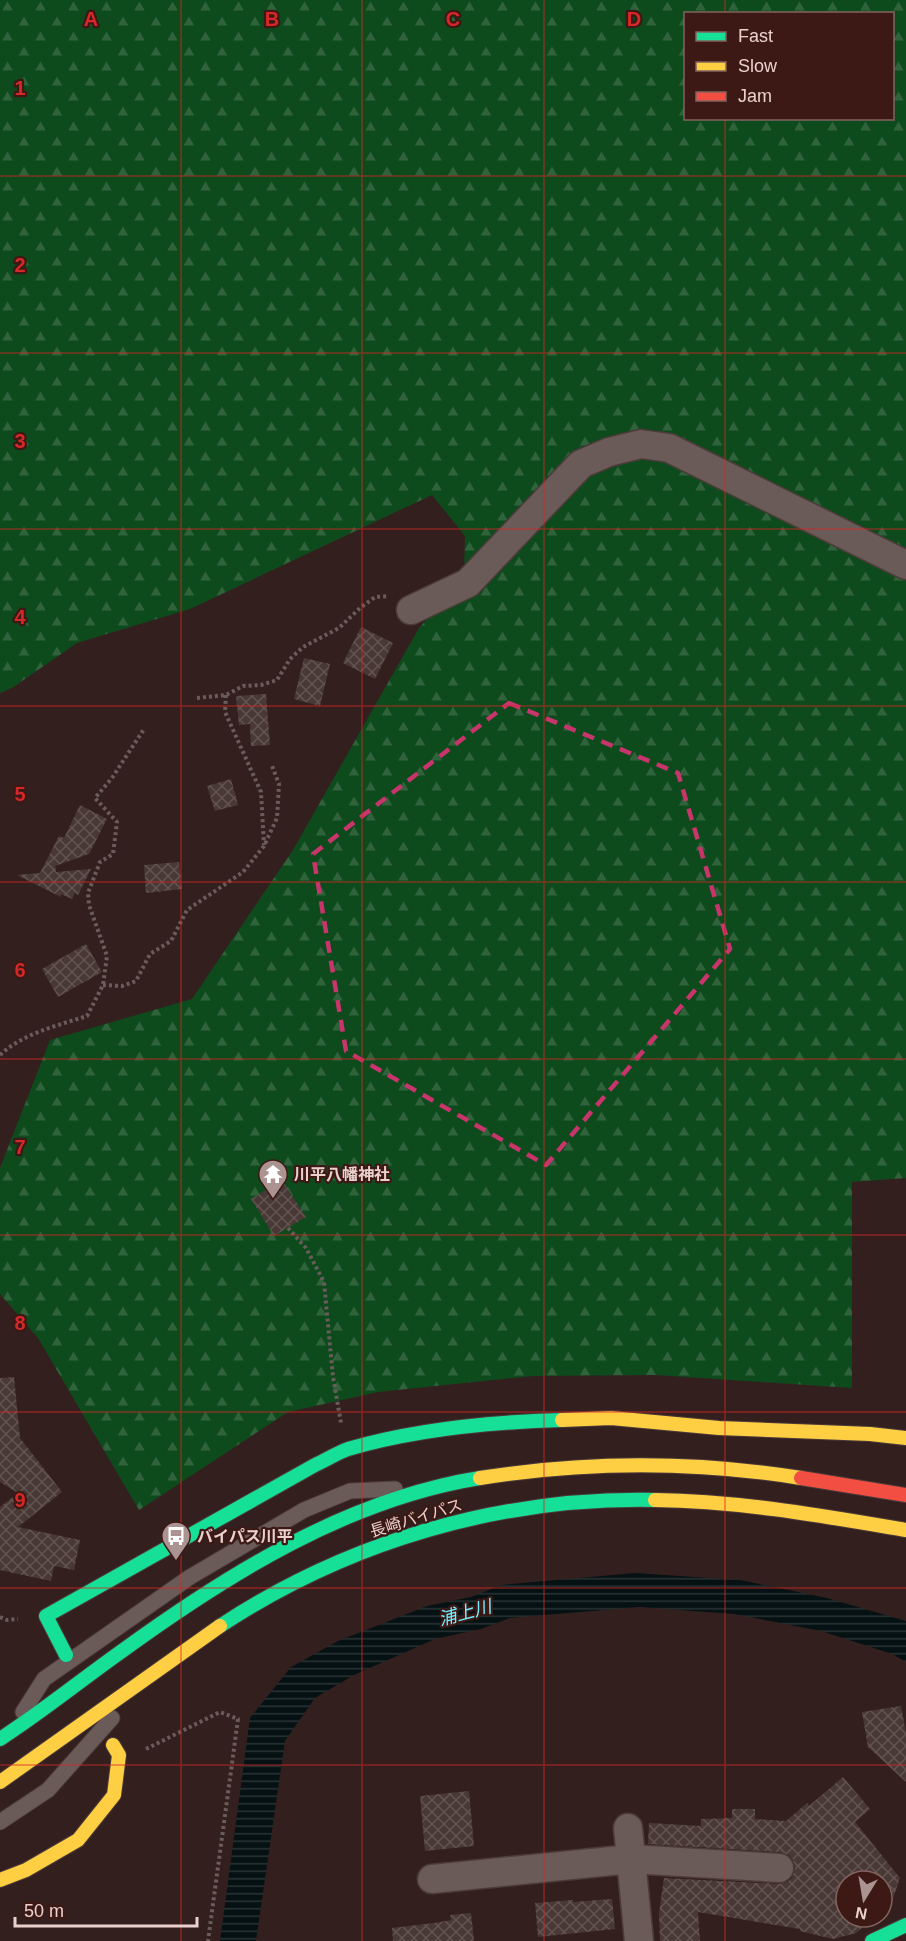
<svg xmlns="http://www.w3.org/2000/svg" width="906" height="1941" font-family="Arial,'Noto Sans JP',sans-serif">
<defs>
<pattern id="forest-firs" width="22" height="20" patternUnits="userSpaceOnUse" patternTransform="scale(1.5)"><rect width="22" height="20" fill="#0d4a1c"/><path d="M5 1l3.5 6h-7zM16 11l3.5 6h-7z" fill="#30633c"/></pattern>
<pattern id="water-rules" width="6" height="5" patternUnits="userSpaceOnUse" patternTransform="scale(1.5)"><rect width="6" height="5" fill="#061113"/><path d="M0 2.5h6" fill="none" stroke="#2a3334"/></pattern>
<pattern id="building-cross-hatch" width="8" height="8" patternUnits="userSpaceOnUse" patternTransform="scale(1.5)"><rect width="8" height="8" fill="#483836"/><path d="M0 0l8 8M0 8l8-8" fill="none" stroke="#635452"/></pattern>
</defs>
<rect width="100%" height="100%" fill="#33201e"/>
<path fill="url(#forest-firs)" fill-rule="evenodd" d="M 0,0 L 906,0 L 906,1178 L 852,1182 L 852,1388 L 656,1375 L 533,1376 L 378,1392 L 288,1412 L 139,1510 L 38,1338 L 0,1294 L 0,1168 L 50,1040 L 192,999 L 293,850 L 419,628 L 464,578 L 465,536 L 432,495 L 190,609 L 77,643 L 12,688 L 0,693 ZM 686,14 L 892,14 L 892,118 L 686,118 Z"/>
<path fill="url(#water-rules)" d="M 635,1573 L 740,1580 L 827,1598 L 906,1621 L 906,1662 L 892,1654 L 821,1631 L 734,1614 L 639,1607 L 510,1618 L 481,1629 L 435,1639 L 354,1675 L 315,1698 L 285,1741 L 256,1941 L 220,1941 L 250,1718 L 291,1667 L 338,1641 L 427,1606 L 471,1597 L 501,1585 Z"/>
<path fill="url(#building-cross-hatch)" d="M 361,627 L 393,643 L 375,679 L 343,663 Z
M 304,658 L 330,664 L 320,706 L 294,699 Z
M 266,694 L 270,745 L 251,746 L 250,724 L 239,725 L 236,696 Z
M 231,779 L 238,805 L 215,811 L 207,786 Z
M 80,805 L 107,819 L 89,854 L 55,866 L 56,872 L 91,869 L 78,895 L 75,893 L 72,899 L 61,894 L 61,897 L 17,875 L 40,873 L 59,836 L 64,838 Z
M 179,862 L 182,889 L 146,893 L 144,865 Z
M 86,944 L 102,972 L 58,997 L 42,969 Z
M 282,1180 L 306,1217 L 274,1236 L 251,1199 Z
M 14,1377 L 20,1438 L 62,1492 L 18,1527 L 80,1540 L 74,1570 L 54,1566 L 51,1581 L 0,1570 L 0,1507 L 18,1493 L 0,1482 L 0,1378 Z
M 901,1706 L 906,1733 L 906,1782 L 868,1747 L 862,1712 Z
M 843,1777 L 870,1809 L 855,1822 L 900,1878 L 888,1913 L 882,1916 L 882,1881 L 846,1881 L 846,1917 L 879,1917 L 874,1919 L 870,1918 L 869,1922 L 856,1933 L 833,1939 L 800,1931 L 800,1929 L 698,1912 L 700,1941 L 660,1941 L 659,1913 L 664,1878 L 779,1884 L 787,1882 L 792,1878 L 795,1868 L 793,1860 L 789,1855 L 780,1852 L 648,1844 L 649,1823 L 701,1826 L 701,1819 L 732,1818 L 732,1809 L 755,1809 L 755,1819 L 786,1821 L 807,1803 L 809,1806 Z
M 469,1791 L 474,1846 L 425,1851 L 420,1796 Z
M 612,1899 L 615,1929 L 538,1937 L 535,1903 L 573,1900 L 573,1902 Z
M 471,1913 L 474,1941 L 393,1941 L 392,1928 L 434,1923 L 451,1920 L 450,1915 Z"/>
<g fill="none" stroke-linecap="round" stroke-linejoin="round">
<g stroke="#4c3b39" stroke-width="17">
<path id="lane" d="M 23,1712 L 44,1679 L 190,1577 L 304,1510 L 350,1491 L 395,1489
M 0,1822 L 48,1790 L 112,1718"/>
</g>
<g stroke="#4c3b39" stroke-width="31">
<path id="street" d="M 411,610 L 468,583 L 581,464 L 609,452 L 641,444 L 669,448 L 906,565
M 628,1828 L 639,1941
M 432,1879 L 631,1859 L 779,1868"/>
</g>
<g stroke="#4c3b39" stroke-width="16">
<path id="fast" d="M 220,1626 C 349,1541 500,1497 655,1500
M 66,1655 L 46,1616 L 315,1465 C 326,1460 337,1453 348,1449 C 416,1429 491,1422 562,1420
M 0,1739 C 42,1712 81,1680 122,1651 C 228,1574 348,1499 480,1478
M 872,1941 L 906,1925"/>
</g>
<g stroke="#4c3b39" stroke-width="16">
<path id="slow" d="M 562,1420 L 611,1418 L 719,1428 L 870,1434 L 906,1438
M 480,1478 C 588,1461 694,1461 801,1478
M 655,1500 C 740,1501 823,1516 906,1530
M 0,1782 L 220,1626
M 0,1880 L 26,1870 L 78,1840 L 114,1795 L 119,1755 L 113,1745"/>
</g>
<g stroke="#4c3b39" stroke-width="16">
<path id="jam" d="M 801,1478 L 906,1495"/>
</g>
<path stroke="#6a5c5a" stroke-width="4" stroke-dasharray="3 3" stroke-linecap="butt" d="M 226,695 L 225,712 L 261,792 L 264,845
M 197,698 L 226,695 L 243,686 L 261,685 L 277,680 L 290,659 L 303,647 L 339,628 L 360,608 L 375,597 L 389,596
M 103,985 L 122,986 L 136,981 L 150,954 L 171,941 L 187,910 L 243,872 L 264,846 L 277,818 L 279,784 L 272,766
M 0,1055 C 24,1033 56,1026 87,1016 L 103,985 L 107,956 L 89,905 L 88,893 L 100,862 L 113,854 L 117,822 L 95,798 L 112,778 L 144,729
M 288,1228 L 306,1248 L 324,1282 L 333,1377 L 341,1423
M 0,1617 L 7,1620 L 18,1619
M 146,1749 L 220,1712 L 238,1719 L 208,1941"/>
<use href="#lane" stroke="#6a5a58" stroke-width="15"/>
<use href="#street" stroke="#6a5a58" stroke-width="28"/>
<use href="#fast" stroke="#16e098" stroke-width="14"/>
<use href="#slow" stroke="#ffcf43" stroke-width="14"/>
<use href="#jam" stroke="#f24e42" stroke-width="14"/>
</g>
<path fill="none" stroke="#c8346c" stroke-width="4.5" stroke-dasharray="12 8" stroke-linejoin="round" d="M 509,703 L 678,773 L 730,949 L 546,1165 L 346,1051 L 313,854 Z"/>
<path fill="none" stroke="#d62828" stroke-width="1.5" stroke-opacity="0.55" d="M 181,0 L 181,1941M 362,0 L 362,1941M 544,0 L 544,1941M 725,0 L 725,14M 725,118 L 725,1941M 0,176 L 906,176M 0,353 L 906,353M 0,529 L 906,529M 0,706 L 906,706M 0,882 L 906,882M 0,1059 L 906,1059M 0,1235 L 906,1235M 0,1412 L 906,1412M 0,1588 L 906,1588M 0,1765 L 906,1765"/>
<defs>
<g id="temple-pin" transform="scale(1.5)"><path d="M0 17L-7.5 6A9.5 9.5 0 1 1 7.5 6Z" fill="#aa9390" stroke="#3c1915"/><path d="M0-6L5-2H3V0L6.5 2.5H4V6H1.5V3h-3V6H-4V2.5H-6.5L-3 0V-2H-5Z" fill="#fff"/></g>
<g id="bus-pin" transform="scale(1.5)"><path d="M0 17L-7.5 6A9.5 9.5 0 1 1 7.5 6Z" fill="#aa9390" stroke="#3c1915"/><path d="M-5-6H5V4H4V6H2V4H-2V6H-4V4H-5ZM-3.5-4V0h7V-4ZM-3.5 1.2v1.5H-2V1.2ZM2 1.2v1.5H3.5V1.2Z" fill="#fff"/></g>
</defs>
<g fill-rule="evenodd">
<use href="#temple-pin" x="273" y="1174"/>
<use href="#bus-pin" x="176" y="1536"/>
</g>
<g text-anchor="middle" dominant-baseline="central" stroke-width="4.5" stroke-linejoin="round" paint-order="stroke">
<g font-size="16" font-weight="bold" fill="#ead1cd" stroke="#3c1915" text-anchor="start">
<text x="294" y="1174">川平八幡神社</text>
<text x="197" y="1536">バイパス川平</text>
</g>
<g font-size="16" fill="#ead1cd" stroke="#3c1915">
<text transform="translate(416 1518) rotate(-17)">長崎バイパス</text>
</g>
<g font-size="18" font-style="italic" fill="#74eeff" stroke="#3c1915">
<text transform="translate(465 1613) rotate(-15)">浦上川</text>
</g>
</g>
<g font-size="20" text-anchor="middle" font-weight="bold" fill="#d62828" stroke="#3c1915" stroke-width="4.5" stroke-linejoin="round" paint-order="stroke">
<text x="91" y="26">A</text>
<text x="272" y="26">B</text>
<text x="453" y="26">C</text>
<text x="634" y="26">D</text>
<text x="20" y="95">1</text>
<text x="20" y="272">2</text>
<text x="20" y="448">3</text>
<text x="20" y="624">4</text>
<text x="20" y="801">5</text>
<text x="20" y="977">6</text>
<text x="20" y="1154">7</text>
<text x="20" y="1330">8</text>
<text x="20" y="1507">9</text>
</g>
<rect x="684" y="12" width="210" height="108" fill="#3c1915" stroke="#82635f" stroke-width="1.5"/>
<rect x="696" y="32" width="30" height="9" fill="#16e098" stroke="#82635f" stroke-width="1.5"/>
<text x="738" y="42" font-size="18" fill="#ead1cd">Fast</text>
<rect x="696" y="62" width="30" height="9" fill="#ffcf43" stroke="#82635f" stroke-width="1.5"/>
<text x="738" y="72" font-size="18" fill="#ead1cd">Slow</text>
<rect x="696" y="92" width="30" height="9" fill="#f24e42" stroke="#82635f" stroke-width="1.5"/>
<text x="738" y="102" font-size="18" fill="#ead1cd">Jam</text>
<g transform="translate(864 1899) rotate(191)"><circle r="28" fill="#3c1915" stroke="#82635f" stroke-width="1.5"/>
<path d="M0-4.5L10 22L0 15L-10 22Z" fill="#aa9390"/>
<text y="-9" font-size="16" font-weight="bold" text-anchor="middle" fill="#ead1cd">N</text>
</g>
<path d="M15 1917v9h182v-9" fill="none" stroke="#ead1cd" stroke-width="3"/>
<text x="24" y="1917" font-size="18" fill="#ead1cd" stroke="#3c1915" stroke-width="4.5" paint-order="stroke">50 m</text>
</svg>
